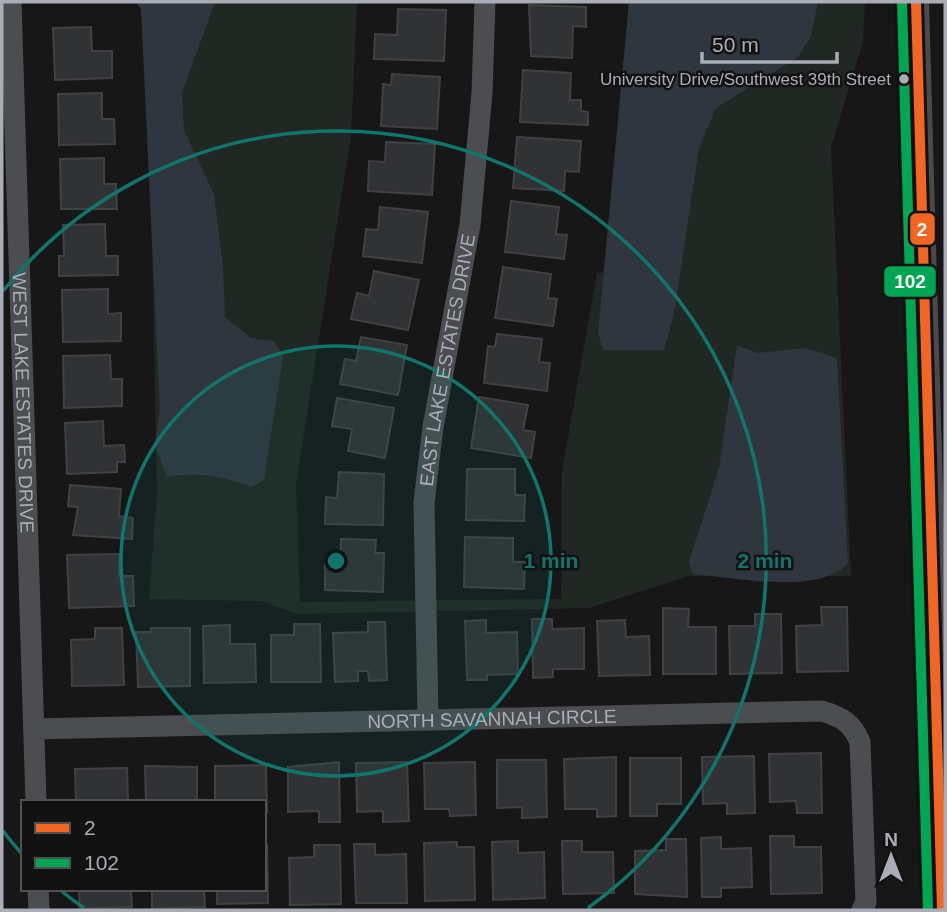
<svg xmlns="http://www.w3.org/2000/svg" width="947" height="912" font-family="Helvetica,sans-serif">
<rect width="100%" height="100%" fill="#171718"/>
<path fill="#212723" d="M 147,2 L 357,2 L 351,136 L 296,484 L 300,602 L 561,599 L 562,471 L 597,273 L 605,272 L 629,2 L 865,2 L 863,42 L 831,147 L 851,576 L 689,576 L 589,608 L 298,614 L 261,601 L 149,599 L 157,490 Z"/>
<path fill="#30363d" d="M 136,2 L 215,2 L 182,93 L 184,130 L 214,194 L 223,266 L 225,317 L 251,338 L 274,341 L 283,356 L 264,480 L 251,487 C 222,476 198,472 167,477 L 155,445 L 160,410 L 141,9 Z
M 629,2 L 818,2 L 811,36 L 798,57 L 716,108 L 699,148 L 674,314 L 664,350 L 603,350 L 598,333 Z
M 737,345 L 757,353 L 805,348 L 837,358 L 848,563 C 821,596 731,577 693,574 L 689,562 L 719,468 Z"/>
<path fill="#313233" stroke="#404144" stroke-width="2" d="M 529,5 L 586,7 L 586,27 L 573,26 L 572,58 L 531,56 Z
M 398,9 L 446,10 L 444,61 L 374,59 L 375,34 L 397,35 Z
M 91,27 L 92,51 L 112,51 L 112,78 L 55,80 L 53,28 Z
M 523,70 L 571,73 L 570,100 L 581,100 L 581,111 L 588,112 L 588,125 L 520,122 Z
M 392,74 L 440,77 L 437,129 L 381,126 L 383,84 L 391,85 Z
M 102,93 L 102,119 L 114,119 L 115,144 L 59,145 L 58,94 Z
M 517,137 L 581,141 L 579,172 L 565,171 L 564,191 L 513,188 Z
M 386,142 L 435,144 L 432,195 L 368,191 L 369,161 L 385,162 Z
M 104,158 L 104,184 L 116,184 L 117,209 L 61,209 L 60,159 Z
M 511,201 L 559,207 L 556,234 L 567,235 L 564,259 L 505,252 Z
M 380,207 L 428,212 L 422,263 L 363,256 L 366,229 L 378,230 Z
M 105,224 L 106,256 L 118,256 L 118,275 L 59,276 L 59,256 L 64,256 L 63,225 Z
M 503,267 L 551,274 L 548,298 L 557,299 L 553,326 L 495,318 Z
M 374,271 L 419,280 L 408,330 L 351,319 L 357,293 L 369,296 Z
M 108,289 L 108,314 L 121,313 L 121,341 L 63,342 L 62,290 Z
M 497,334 L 542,339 L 539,362 L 550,363 L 547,391 L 484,383 L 488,346 L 495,347 Z
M 361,337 L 407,345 L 398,395 L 340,384 L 345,359 L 356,361 Z
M 110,355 L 111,379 L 122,379 L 122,406 L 64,408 L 63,356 Z
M 479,397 L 528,405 L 523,430 L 535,432 L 531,458 L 471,448 Z
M 337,398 L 394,408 L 385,458 L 348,451 L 352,429 L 332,426 Z
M 103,421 L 104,446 L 124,445 L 125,462 L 117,462 L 117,472 L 67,474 L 65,423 Z
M 467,469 L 515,469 L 515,495 L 525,495 L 524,521 L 466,520 Z
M 339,472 L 384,474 L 383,525 L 325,524 L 326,497 L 337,498 Z
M 70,485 L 121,489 L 119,516 L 133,518 L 132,539 L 73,535 L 78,507 L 68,506 Z
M 465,537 L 513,538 L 513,562 L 525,562 L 524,589 L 464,587 Z
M 341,539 L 376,540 L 375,553 L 384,553 L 383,592 L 325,590 L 325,564 L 340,564 Z
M 119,554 L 119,576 L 133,576 L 134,606 L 69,608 L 67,555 Z
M 821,607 L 847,607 L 848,671 L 797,672 L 796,626 L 822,625 Z
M 663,608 L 689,609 L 688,627 L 716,627 L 716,674 L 663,674 Z
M 755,614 L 781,614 L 782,673 L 730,674 L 729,626 L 755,626 Z
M 532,619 L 552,619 L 552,629 L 584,628 L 584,669 L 553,669 L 553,677 L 533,678 Z
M 486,620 L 486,633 L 517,632 L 518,674 L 487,675 L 487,680 L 467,680 L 465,621 Z
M 625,620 L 626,637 L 649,636 L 650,675 L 599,676 L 597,621 Z
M 368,622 L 385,622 L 387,680 L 369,681 L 368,671 L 358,671 L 358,681 L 335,682 L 333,633 L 368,632 Z
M 294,624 L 320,624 L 321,682 L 271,682 L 271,635 L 294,635 Z
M 230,625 L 230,644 L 255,644 L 256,682 L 204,683 L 203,626 Z
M 95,628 L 122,628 L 124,685 L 72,686 L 71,640 L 95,639 Z
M 151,628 L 190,628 L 190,686 L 138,687 L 136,632 L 151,632 Z
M 821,753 L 822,813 L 797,813 L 796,801 L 770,802 L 769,754 Z
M 754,756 L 755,813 L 727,814 L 727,803 L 703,804 L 702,757 Z
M 616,757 L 616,816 L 597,817 L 597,809 L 565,809 L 564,759 Z
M 630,758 L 681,758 L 681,804 L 657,804 L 657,816 L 630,816 Z
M 497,760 L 546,760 L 547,817 L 522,818 L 522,807 L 497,808 Z
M 339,762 L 340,822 L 319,822 L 319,811 L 288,812 L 288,767 Z
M 407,762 L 409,821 L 383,822 L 383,811 L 357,812 L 356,763 Z
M 475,762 L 476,815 L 450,816 L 449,809 L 425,809 L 424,763 Z
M 266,765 L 267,813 L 264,802 L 215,802 L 215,766 Z
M 145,766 L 197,767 L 197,802 L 146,802 Z
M 127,768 L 128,802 L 76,802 L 75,769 Z
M 770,836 L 794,836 L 794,847 L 821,847 L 822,893 L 771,894 Z
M 721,837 L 721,849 L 751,848 L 752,887 L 721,888 L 721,897 L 702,897 L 701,838 Z
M 666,839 L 686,839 L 687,897 L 635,894 L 635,851 L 666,850 Z
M 518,841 L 518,853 L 544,852 L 545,898 L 493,900 L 492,842 Z
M 562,841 L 582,841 L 582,852 L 613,852 L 614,893 L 563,894 Z
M 457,842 L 457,847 L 474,847 L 475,900 L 425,901 L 424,843 Z
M 354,844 L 375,844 L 375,855 L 406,854 L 407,903 L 356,903 Z
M 264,845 L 267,845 L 268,903 L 217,904 L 217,889 L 264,889 Z
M 314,845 L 340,845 L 341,904 L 290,905 L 289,858 L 314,857 Z
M 79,889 L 131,889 L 132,907 L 80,909 Z
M 152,889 L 204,889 L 205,907 L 152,909 Z"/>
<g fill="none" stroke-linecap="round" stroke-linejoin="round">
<g stroke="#4c4d50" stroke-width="21">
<path id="s1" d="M 11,2 L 36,802"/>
<path id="s2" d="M 428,718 L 424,502 L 433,427 L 470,225 L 482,93 L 485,2"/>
<path id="s3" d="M 34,729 L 822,711 C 842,717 852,723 860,742 L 866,902 L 862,910"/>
<path d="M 38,889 L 39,910"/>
</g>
<path stroke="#4a4a4c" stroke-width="26" d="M 916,2 L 942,910"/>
<g stroke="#121213" stroke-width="16">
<path id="bus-1" d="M 916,2 L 942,910"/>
</g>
<g stroke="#121213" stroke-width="16">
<path id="bus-2" d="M 902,2 L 928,910"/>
</g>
<use href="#bus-1" stroke="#f26522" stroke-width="10"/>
<use href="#bus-2" stroke="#00a651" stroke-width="10"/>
</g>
<circle cx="336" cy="561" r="215" fill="#0f766e" fill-opacity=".12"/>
<g fill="none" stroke="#0f766e" stroke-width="3.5">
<circle cx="336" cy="561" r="215"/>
<path d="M84 908A429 429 0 0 1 60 890M22 854A429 429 0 0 1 3 831M3 291A429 429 0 1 1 588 908"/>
</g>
<circle fill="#aaacb6" stroke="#121213" stroke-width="2.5" cx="904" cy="79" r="6"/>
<g text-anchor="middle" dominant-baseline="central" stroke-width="5" stroke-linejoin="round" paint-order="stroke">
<g font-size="17" fill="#aaacb6" stroke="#121213" text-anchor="end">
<text x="891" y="79">University Drive/Southwest 39th Street</text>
</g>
<g font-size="19" fill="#aaacb6" stroke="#121213">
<text stroke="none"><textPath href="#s2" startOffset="360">EAST LAKE ESTATES DRIVE</textPath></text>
<text stroke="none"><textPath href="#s1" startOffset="401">WEST LAKE ESTATES DRIVE</textPath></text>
<text stroke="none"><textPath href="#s3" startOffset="458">NORTH SAVANNAH CIRCLE</textPath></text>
</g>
</g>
<circle cx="336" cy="561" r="10" fill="#0f766e" stroke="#121213" stroke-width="3.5"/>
<g font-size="21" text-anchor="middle" font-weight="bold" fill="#0f766e" stroke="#121213" stroke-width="5" stroke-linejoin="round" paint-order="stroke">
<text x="551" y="568">1 min</text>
<text x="765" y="568">2 min</text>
</g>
<g stroke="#121213" stroke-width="2.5">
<rect x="909" y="212" width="27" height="34" rx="7" fill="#f26522"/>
<rect x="883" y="265" width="54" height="33" rx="7" fill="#00a651"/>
</g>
<g font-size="19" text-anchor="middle" font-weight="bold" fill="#fff">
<text x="922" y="236">2</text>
<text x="910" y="288">102</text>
</g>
<rect width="947" height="912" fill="none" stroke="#aaacb6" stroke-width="7"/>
<rect x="21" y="800" width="245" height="91" fill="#121213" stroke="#4f5054" stroke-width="2"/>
<rect x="35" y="823" width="35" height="10" fill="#f26522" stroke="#4f5054" stroke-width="2"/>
<text x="84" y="835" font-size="21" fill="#aaacb6">2</text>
<rect x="35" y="858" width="35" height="10" fill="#00a651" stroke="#4f5054" stroke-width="2"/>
<text x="84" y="870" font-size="21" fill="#aaacb6">102</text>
<g transform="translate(891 856)" stroke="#121213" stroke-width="5" paint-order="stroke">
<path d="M0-5L12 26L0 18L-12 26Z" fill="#aaacb6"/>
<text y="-10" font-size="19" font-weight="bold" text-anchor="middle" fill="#aaacb6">N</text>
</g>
<path d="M702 52v10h135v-10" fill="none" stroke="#aaacb6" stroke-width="3.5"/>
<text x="712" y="52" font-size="21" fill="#aaacb6" stroke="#121213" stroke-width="5" paint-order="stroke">50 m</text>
</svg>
